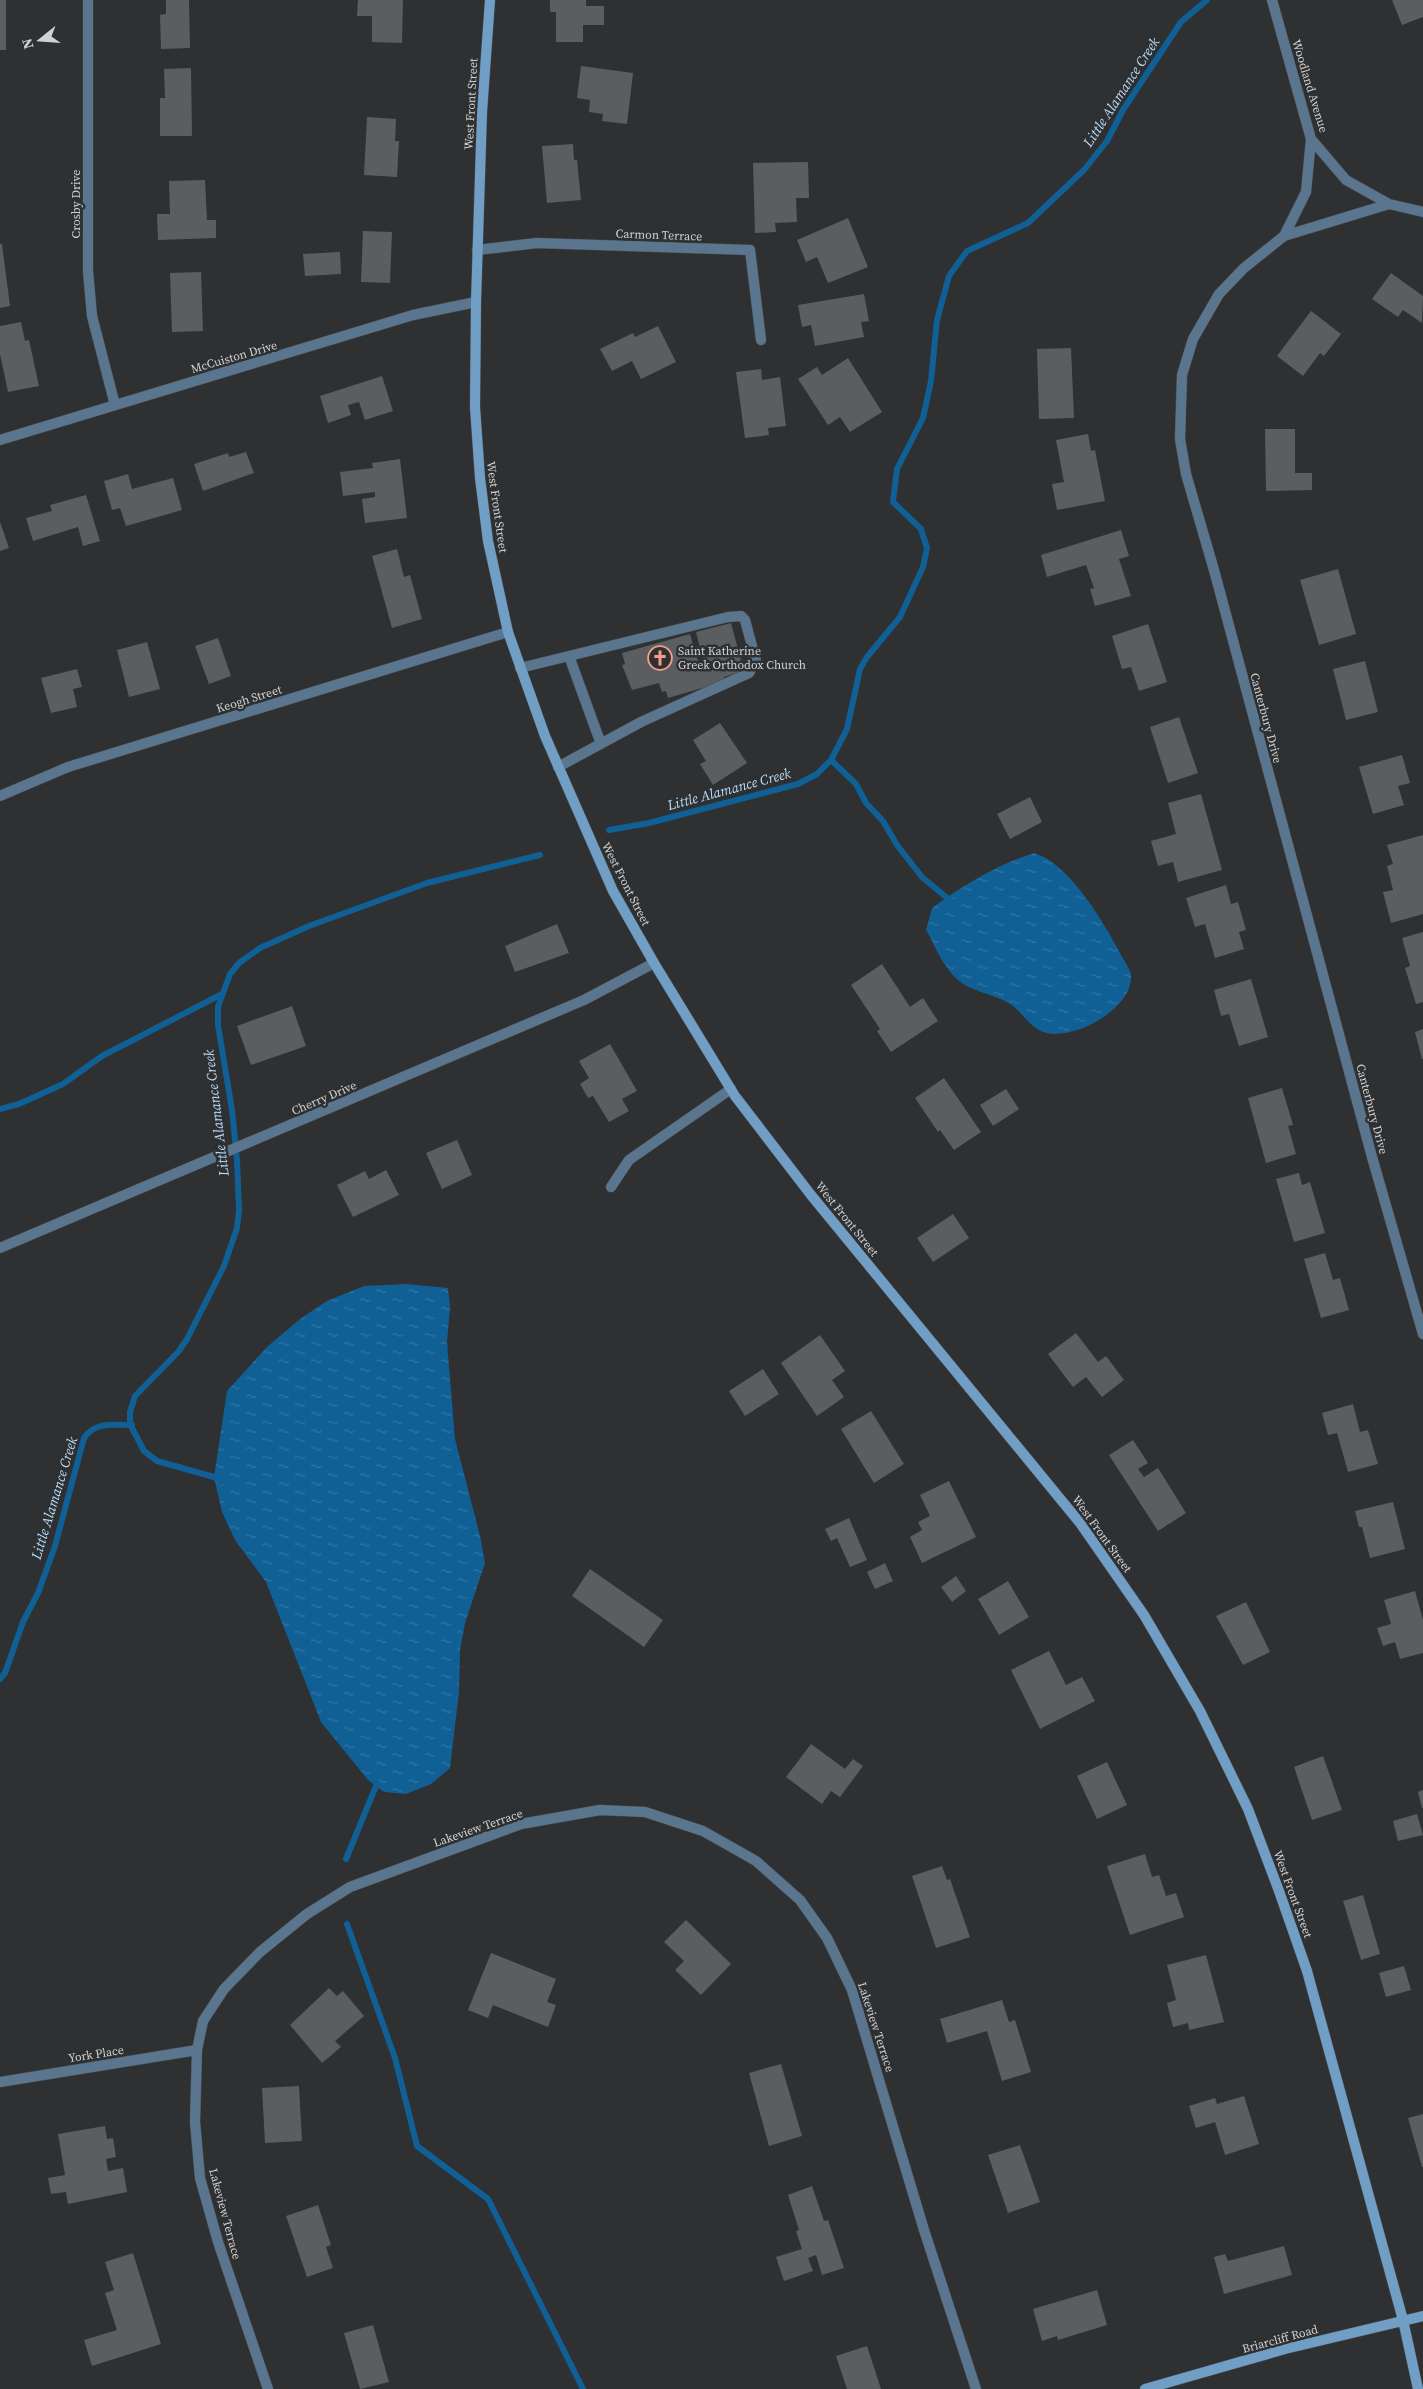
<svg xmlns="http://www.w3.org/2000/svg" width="1423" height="2389" font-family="'Source Serif 4',serif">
<defs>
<pattern id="water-ripples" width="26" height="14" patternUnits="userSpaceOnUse" patternTransform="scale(1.25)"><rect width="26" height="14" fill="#106096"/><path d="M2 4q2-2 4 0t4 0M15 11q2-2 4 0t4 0" fill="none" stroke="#3276a4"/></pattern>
</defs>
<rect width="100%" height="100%" fill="#2e3032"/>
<path fill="url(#water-ripples)" d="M 1034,853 C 1069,863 1102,920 1119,951 C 1122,958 1130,968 1131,975 C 1134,1010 1066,1046 1039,1030 C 1028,1024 1021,1011 1010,1004 C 996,995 979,993 965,985 C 945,973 937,949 926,930 L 932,908 C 962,886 998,864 1034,853 Z
M 407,1284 L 448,1288 L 450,1307 L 447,1342 L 455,1439 L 480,1536 L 485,1563 L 465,1623 L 460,1650 L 459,1692 L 450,1768 L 431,1784 L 406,1794 L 384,1792 L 368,1780 L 321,1722 L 266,1582 L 235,1540 L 222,1512 L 214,1477 L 227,1391 L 267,1347 L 300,1319 L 327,1301 L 364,1286 Z"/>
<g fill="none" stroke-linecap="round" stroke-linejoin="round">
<path stroke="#106096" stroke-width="6" d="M 831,760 L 856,784 L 866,803 L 883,821 L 897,845 L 922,877 L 952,902
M 609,830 L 649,823 L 798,784 L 817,774 L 831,760 L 847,729 L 860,669 L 867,657 L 900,617 L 923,567 L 927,548 L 921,529 L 893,502 L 897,469 L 923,418 L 931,381 L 937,320 L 949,276 L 967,251 L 1028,223 L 1084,170 L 1107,141 L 1123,110 L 1181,22 L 1207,0
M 0,1109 L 19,1104 L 63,1084 L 102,1056 L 222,994
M 221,1482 L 214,1477 L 157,1461 L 144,1451 L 130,1424 L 130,1412 L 135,1396 L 179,1351 L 187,1339 L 224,1266 L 237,1228 L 239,1210 L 237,1160 L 232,1110 L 218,1025 L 218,1007 L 230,974 L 239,963 L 260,948 L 309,926 L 427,883 L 540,855
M 0,1679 L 5,1673 L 23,1622 L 38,1593 L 55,1546 L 84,1438 C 96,1421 113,1425 132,1425
M 346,1859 L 376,1786 L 376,1780
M 347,1924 L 395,2058 L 417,2146 L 488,2199 L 583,2389"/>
</g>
<path fill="#5b5e60" d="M 0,0 L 6,0 L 6,50 L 0,50 Z
M 166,0 L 189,0 L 190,48 L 161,49 L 160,15 L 166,14 Z
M 358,0 L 403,0 L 402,43 L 372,42 L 372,16 L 357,16 Z
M 550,0 L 586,0 L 586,6 L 604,6 L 604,25 L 583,25 L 583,42 L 556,42 L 556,12 L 550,12 Z
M 1392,0 L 1423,0 L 1423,17 L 1402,25 Z
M 581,66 L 633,73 L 627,124 L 602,121 L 603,114 L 589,112 L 590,100 L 577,98 Z
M 191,68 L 192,136 L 160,136 L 160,98 L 165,98 L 164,69 Z
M 367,117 L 396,119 L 395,141 L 399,141 L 397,177 L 364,175 Z
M 573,144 L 574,160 L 577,160 L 581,200 L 547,203 L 542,146 Z
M 808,162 L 809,198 L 796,198 L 797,222 L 775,223 L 776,232 L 755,233 L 753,163 Z
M 205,180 L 207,220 L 216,220 L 216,238 L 158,240 L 157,214 L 170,214 L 169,181 Z
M 848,218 L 868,267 L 828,283 L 817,257 L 806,262 L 797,240 Z
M 363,231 L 392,232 L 390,283 L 361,282 Z
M 0,244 L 2,244 L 10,306 L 0,308 Z
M 340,252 L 341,274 L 305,276 L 303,254 Z
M 201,272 L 203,331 L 172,332 L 170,273 Z
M 1391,273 L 1423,296 L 1422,323 L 1403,310 L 1398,317 L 1372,299 Z
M 864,294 L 869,321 L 861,322 L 864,337 L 815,346 L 811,325 L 802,327 L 798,305 Z
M 1311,311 L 1341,334 L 1324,356 L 1320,353 L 1303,376 L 1277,356 Z
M 21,322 L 25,341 L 29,340 L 39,386 L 8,392 L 0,354 L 0,326 Z
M 658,326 L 676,362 L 641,379 L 632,361 L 612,371 L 600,349 L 633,333 L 635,337 Z
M 1071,348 L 1074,418 L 1039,419 L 1037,349 Z
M 848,358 L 882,412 L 850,432 L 840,417 L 828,425 L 798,379 L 817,367 L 822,375 Z
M 761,369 L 762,380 L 780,377 L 786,426 L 768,428 L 769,435 L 745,438 L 736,372 Z
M 382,376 L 393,411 L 365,420 L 359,402 L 348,405 L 351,415 L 328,423 L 320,396 Z
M 1265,429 L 1295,429 L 1295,473 L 1312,473 L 1312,490 L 1266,491 Z
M 1088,434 L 1091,451 L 1095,450 L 1105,501 L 1057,510 L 1052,484 L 1064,482 L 1056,440 Z
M 246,452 L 254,473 L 203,491 L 194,464 L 228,453 L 229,457 Z
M 400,459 L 407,518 L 365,523 L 362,499 L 375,497 L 375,492 L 343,496 L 340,472 L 373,468 L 372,463 Z
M 128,474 L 132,489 L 173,478 L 182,510 L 126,526 L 120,508 L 112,510 L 104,481 Z
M 86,495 L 100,541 L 83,546 L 78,527 L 33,541 L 26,518 L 52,511 L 50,505 Z
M 0,522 L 9,548 L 0,551 Z
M 1121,530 L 1129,556 L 1119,559 L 1131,596 L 1095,606 L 1090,589 L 1094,588 L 1086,565 L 1047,577 L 1041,555 Z
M 397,549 L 404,577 L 410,575 L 422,619 L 392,628 L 372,556 Z
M 1338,569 L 1356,634 L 1319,645 L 1300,580 Z
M 731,623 L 744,671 L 724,677 L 726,681 L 668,698 L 666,691 L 662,692 L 659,683 L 632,690 L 622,665 L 625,664 L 622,653 L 690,634 L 700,668 L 705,667 L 696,632 Z
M 1148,624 L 1167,682 L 1139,691 L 1131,667 L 1122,669 L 1112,636 Z
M 218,638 L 231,676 L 209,684 L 195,646 Z
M 147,642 L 160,689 L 129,697 L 117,650 Z
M 1365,661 L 1378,712 L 1346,720 L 1333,669 Z
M 77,669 L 82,687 L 73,689 L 77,707 L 51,713 L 41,678 Z
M 1179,717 L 1198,773 L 1168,783 L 1150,727 Z
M 720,723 L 747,763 L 713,785 L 700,764 L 706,761 L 693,740 Z
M 1402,755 L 1410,783 L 1398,786 L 1404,805 L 1373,814 L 1359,767 Z
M 1201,794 L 1222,870 L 1178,882 L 1173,862 L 1158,866 L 1151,841 L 1176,834 L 1168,803 Z
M 1030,797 L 1042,822 L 1010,839 L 997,814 Z
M 1423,835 L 1423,914 L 1391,923 L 1383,892 L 1393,890 L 1387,866 L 1393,864 L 1387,845 Z
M 1226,885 L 1231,904 L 1238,902 L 1246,930 L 1239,932 L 1244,949 L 1215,958 L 1205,924 L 1195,927 L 1186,898 Z
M 557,924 L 569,953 L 515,972 L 505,946 Z
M 1423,932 L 1423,1002 L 1416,1004 L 1405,968 L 1410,966 L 1402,938 Z
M 882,964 L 910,1007 L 923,998 L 938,1021 L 891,1052 L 877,1031 L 880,1029 L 851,985 Z
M 1251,979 L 1268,1037 L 1239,1046 L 1229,1014 L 1221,1016 L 1214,990 Z
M 292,1006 L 306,1046 L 251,1065 L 237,1026 Z
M 1423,1029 L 1423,1059 L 1422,1059 L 1415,1032 Z
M 610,1044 L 637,1091 L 622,1099 L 629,1111 L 609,1122 L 593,1096 L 588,1098 L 580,1084 L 589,1078 L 579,1061 Z
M 944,1078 L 981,1132 L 954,1150 L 940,1130 L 938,1132 L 915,1098 Z
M 1282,1088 L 1293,1125 L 1288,1126 L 1296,1154 L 1266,1163 L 1248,1098 Z
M 1006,1089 L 1019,1109 L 993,1126 L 980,1105 Z
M 457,1140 L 472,1175 L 442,1189 L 426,1153 Z
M 386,1170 L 399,1195 L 353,1217 L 337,1185 L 365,1171 L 369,1179 Z
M 1299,1173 L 1302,1185 L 1310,1182 L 1325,1233 L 1294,1242 L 1276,1179 Z
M 953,1214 L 969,1238 L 933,1262 L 917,1238 Z
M 1325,1253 L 1333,1280 L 1340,1278 L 1349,1310 L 1321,1318 L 1304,1259 Z
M 1076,1333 L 1098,1362 L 1106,1356 L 1124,1380 L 1102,1397 L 1086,1377 L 1073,1387 L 1048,1354 Z
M 820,1335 L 845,1371 L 832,1380 L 844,1397 L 817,1416 L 781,1363 Z
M 763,1369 L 779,1394 L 745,1416 L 729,1391 Z
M 1353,1404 L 1360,1432 L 1368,1430 L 1378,1464 L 1348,1472 L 1337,1433 L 1328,1435 L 1322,1413 Z
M 871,1411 L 904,1464 L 874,1483 L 841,1429 Z
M 1133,1440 L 1148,1463 L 1138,1469 L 1144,1477 L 1158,1468 L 1186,1513 L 1158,1531 L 1109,1455 Z
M 949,1481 L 976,1537 L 922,1563 L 910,1537 L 922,1530 L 918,1522 L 930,1516 L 920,1495 Z
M 1393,1502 L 1405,1549 L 1370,1558 L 1362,1527 L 1359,1527 L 1355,1511 Z
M 849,1518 L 867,1560 L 850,1567 L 837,1538 L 831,1541 L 825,1529 Z
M 885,1563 L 893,1581 L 875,1589 L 867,1572 Z
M 590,1569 L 663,1620 L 644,1647 L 572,1596 Z
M 956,1576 L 966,1591 L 952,1602 L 941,1587 Z
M 1008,1581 L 1029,1617 L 999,1635 L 978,1599 Z
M 1415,1591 L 1423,1620 L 1423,1653 L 1400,1659 L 1395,1642 L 1383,1646 L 1377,1628 L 1391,1624 L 1384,1600 Z
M 1246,1602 L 1270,1652 L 1243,1665 L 1216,1616 Z
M 1049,1651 L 1066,1685 L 1082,1677 L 1095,1701 L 1040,1729 L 1011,1670 Z
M 811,1744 L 845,1769 L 853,1759 L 863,1766 L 840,1797 L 831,1791 L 822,1804 L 786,1777 Z
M 1323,1756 L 1342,1810 L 1312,1820 L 1294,1767 Z
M 1107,1762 L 1127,1805 L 1097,1819 L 1077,1776 Z
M 1423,1790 L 1423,1808 L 1422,1808 L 1418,1792 Z
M 1417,1814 L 1423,1835 L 1398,1841 L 1393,1821 Z
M 1145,1854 L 1152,1877 L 1159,1875 L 1166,1896 L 1176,1893 L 1184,1917 L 1130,1935 L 1107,1866 Z
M 942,1866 L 947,1880 L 950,1879 L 970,1937 L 936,1948 L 912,1876 Z
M 1363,1895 L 1380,1954 L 1361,1960 L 1343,1901 Z
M 686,1920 L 731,1964 L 701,1995 L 675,1970 L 684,1961 L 664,1942 Z
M 491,1953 L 556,1979 L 547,2002 L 556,2005 L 548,2027 L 493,2005 L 488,2018 L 468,2010 Z
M 1206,1955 L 1224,2022 L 1189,2030 L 1188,2023 L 1173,2027 L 1167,2003 L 1176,2000 L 1167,1965 Z
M 1404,1966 L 1411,1990 L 1386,1997 L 1379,1973 Z
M 329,1988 L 337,1996 L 343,1991 L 364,2016 L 335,2041 L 341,2047 L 322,2063 L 290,2025 Z
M 1002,2000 L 1009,2022 L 1015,2020 L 1031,2072 L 1002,2081 L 987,2031 L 947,2043 L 940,2019 Z
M 781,2064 L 802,2136 L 769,2146 L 749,2073 Z
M 299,2086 L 302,2141 L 265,2143 L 262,2088 Z
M 1244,2096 L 1259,2144 L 1225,2155 L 1215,2122 L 1196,2128 L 1189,2106 L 1215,2098 L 1217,2104 Z
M 1423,2114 L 1423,2167 L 1422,2167 L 1408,2118 Z
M 105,2126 L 107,2139 L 113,2138 L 116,2157 L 106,2159 L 108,2171 L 123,2168 L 127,2192 L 68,2204 L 66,2192 L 51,2194 L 48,2178 L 65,2175 L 58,2134 Z
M 1020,2145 L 1040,2202 L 1008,2213 L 988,2155 Z
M 812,2186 L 824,2221 L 828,2220 L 844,2268 L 822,2275 L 816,2255 L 808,2258 L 813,2271 L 784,2281 L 776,2257 L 802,2249 L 796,2231 L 799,2230 L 788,2195 Z
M 318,2205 L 331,2245 L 326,2247 L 333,2268 L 307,2277 L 286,2216 Z
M 1284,2246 L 1292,2275 L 1224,2294 L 1214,2257 L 1225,2254 L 1228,2261 Z
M 133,2253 L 161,2344 L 92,2366 L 84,2340 L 117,2330 L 105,2293 L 114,2290 L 105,2262 Z
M 1097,2290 L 1107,2325 L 1058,2340 L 1057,2336 L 1042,2341 L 1033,2309 Z
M 373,2325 L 389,2382 L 360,2389 L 344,2333 Z
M 867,2346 L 881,2389 L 847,2389 L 836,2356 Z"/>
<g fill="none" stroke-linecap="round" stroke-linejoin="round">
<g stroke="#4b4d4f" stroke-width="11">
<path id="lane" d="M 569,656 L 601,744
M 520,668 L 728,617 L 741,616 L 745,620 L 756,661 L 749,673 L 641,722 L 558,767
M 611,1187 L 629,1160 L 731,1089"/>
</g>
<g stroke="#4b4d4f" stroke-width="11">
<path id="street" d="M 88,0 L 88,271 L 92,316 L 115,405
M 1272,0 L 1311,139 L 1346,180 L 1389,204 L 1423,212
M 1311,139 L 1306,192 L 1284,236 L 1244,268 L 1219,294 L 1193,339 L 1182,375 L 1180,439 L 1186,474 L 1214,570 L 1372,1157 L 1423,1334
M 1284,236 L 1389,204
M 477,250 L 537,243 L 750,250 L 761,340
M 0,440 L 413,315 L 476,302
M 0,796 L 68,767 L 508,632
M 0,1248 L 584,1000 L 654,963
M 0,2082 L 197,2050
M 268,2389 L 218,2242 L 200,2178 L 195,2122 L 197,2050 L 203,2021 L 224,1989 L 260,1952 L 307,1914 L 350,1887 L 521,1824 L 600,1810 L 645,1812 L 703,1831 L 756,1861 L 800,1900 L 827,1938 L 852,1990 L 924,2230 L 976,2389"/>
</g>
<g stroke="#4b4d4f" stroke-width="11">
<path id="secondary" d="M 490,0 L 482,112 L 476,302 L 475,407 L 480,478 L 488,541 L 508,632 L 545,736 L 613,891 L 654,963 L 735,1096 L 811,1195 L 1080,1523 L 1144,1615 L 1200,1711 L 1248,1809 L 1279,1891 L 1307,1971 L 1403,2320 L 1418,2389
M 1145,2389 L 1285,2349 L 1423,2316"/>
</g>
<use href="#lane" stroke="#5a768f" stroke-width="10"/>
<use href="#street" stroke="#5a768f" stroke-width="10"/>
<use href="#secondary" stroke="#709ec5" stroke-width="10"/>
</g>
<defs>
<g id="church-ring" transform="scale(1.25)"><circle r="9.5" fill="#2e3032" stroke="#f49e88" stroke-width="1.5"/><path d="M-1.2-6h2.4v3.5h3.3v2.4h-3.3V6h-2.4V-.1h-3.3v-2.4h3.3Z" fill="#f49e88"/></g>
</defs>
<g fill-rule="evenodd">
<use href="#church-ring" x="660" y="658"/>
</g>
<g text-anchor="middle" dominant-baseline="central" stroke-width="5" stroke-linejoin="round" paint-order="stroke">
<g font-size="12" fill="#d0d1d3" stroke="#2e3032">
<text transform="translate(1310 86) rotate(73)">Woodland Avenue</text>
<text transform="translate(471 104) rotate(-87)">West Front Street</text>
<text transform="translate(76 204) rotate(-90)">Crosby Drive</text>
<text transform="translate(659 235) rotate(2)">Carmon Terrace</text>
<text transform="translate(234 357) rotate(-16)">McCuiston Drive</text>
<text transform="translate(497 507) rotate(82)">West Front Street</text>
<text transform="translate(249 699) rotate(-17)">Keogh Street</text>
<text transform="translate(1266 718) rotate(75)">Canterbury Drive</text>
<text transform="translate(626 884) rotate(63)">West Front Street</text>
<text transform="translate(324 1098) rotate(-23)">Cherry Drive</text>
<text transform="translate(1372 1109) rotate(75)">Canterbury Drive</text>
<text transform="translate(847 1219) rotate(51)">West Front Street</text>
<text transform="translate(1102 1534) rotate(54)">West Front Street</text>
<text transform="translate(478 1828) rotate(-19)">Lakeview Terrace</text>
<text transform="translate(1293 1894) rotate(70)">West Front Street</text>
<text transform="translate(876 2027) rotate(72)">Lakeview Terrace</text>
<text transform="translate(96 2054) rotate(-9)">York Place</text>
<text transform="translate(225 2214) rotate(75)">Lakeview Terrace</text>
<text transform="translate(1280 2339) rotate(-15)">Briarcliff Road</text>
</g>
<g font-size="12" fill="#d0d1d3" stroke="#2e3032" text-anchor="start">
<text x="678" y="651">Saint Katherine<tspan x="678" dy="14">Greek Orthodox Church</tspan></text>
</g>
<g font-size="14" font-style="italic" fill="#b9dcfb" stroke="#2e3032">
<text transform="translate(1121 92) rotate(-57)">Little Alamance Creek</text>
<text transform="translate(729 789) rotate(-15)">Little Alamance Creek</text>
<text transform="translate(216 1113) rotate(-97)">Little Alamance Creek</text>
<text transform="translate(54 1498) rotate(-73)">Little Alamance Creek</text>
</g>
</g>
<g transform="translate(40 40) rotate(253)" stroke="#2e3032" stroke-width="4" paint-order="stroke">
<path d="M0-4L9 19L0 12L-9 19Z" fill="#d0d1d3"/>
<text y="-8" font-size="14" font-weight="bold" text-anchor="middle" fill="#d0d1d3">N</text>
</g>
</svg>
